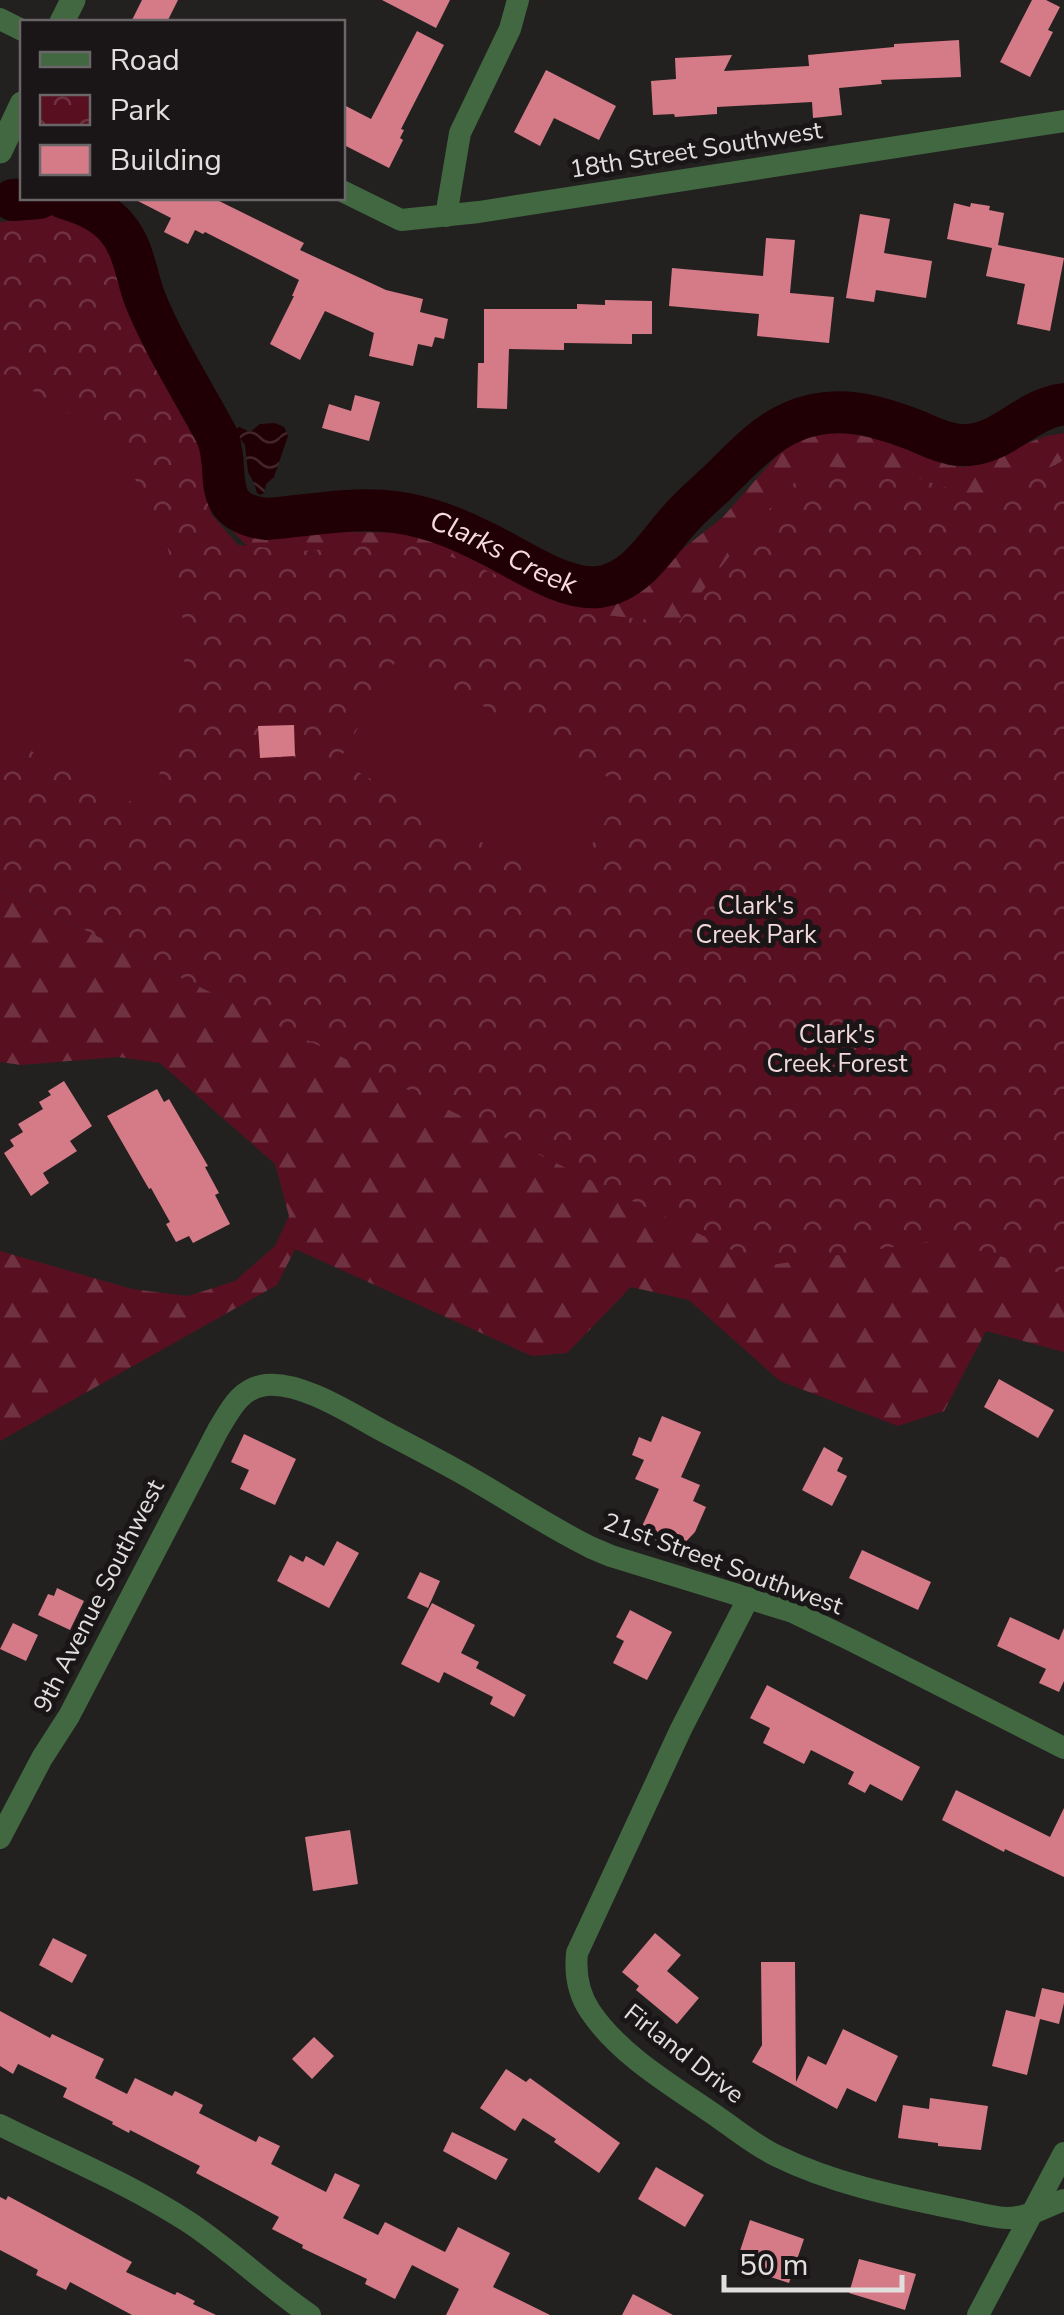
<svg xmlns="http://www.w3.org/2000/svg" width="1064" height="2315" font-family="'Nunito Sans',sans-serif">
<defs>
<pattern id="forest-firs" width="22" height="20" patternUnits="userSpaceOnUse" patternTransform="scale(2.5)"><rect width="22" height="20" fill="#581021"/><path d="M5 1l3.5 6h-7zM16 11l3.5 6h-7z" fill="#703241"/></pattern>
<pattern id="park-crowns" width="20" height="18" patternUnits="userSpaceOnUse" patternTransform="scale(2.5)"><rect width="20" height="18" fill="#581021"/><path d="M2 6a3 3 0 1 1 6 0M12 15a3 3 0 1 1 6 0" fill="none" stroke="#703241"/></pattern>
<pattern id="water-waves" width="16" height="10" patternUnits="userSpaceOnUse" patternTransform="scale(2.5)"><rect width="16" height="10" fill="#210005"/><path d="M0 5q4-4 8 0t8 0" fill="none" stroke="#412529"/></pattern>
</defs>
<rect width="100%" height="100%" fill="#232020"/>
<path fill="url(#forest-firs)" d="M 63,212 L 92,221 L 107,233 L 121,257 L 137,307 L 207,434 L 212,453 L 213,494 L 220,511 L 234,526 L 248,532 L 288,536 L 342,532 L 424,533 L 496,563 L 563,594 L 597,598 L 632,588 L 646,578 L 723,517 L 784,448 L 807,434 L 837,430 L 871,435 L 948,465 L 965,467 L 1046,436 L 1064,433 L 1064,1352 L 986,1331 L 944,1411 L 898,1426 L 780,1381 L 689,1300 L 631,1287 L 567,1353 L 532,1356 L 295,1249 L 277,1285 L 0,1441 L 0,1251 L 132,1289 L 188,1296 L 235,1281 L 275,1246 L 289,1216 L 275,1164 L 160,1063 L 118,1057 L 21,1065 L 0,1062 L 0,888 L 251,1012 L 254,553 L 204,501 L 18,223 L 42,215 Z"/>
<path fill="url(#park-crowns)" d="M 49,218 L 91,228 L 117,259 L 133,313 L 192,424 L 208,461 L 211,514 L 238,545 L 303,551 L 411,542 L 476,566 L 586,613 L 678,623 L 748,532 L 811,465 L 906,474 L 986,501 L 1064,460 L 1064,1274 L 941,1240 L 764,1266 L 0,888 L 0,222 Z"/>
<path fill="#581021" d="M 4,374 C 43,396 100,430 126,466 C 176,536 196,630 178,715 C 171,747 158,778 145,809 L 0,735 L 0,382 Z
M 398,657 L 625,787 L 566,890 L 339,761 Z"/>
<path fill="url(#water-waves)" d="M 275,423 L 284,427 L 288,436 L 274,477 L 266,484 L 264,493 L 260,495 L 257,493 L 254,483 L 248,472 L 245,445 L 234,431 L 239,427 L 250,432 L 260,424 Z"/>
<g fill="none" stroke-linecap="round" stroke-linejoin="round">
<g stroke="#210005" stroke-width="42">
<path id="s1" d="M 64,198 C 82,203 104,212 117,228 C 134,248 136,275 145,299 C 164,346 193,391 217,436 C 232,473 207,511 266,519 C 319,515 371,502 424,518 C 443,523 462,531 480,540 C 514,555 561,591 599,587 C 636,582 656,546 678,521 C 690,507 703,496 716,484 C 740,461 762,435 792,422 C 835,403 876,415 917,431 C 933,438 950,446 968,445 C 1004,443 1028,408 1064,404"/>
<path d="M 13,200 L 39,198"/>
</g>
</g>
<path fill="#d57b87" d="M 142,0 L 178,0 L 167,22 L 131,22 Z
M 382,0 L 450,0 L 436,28 Z
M 1032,0 L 1046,0 L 1060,7 L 1048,30 L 1053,32 L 1030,77 L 1000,62 Z
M 417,31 L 444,45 L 401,129 L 404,130 L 400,138 L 403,140 L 389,168 L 342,144 L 342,104 L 371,119 Z
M 959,40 L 961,77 L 881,80 L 882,84 L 839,88 L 842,115 L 813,118 L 812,102 L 717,107 L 717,114 L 675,117 L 674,114 L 653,115 L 651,81 L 676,79 L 675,58 L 732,55 L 724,71 L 809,66 L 808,55 L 894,47 L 894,44 Z
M 546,70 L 616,106 L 599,140 L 554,118 L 540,146 L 514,132 Z
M 132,198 L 213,198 L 304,243 L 300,250 L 386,290 L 423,299 L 420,312 L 448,319 L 444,339 L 435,337 L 432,347 L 418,344 L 413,366 L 369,356 L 374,333 L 325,311 L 300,360 L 270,344 L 294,296 L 292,296 L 299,280 L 205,232 L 203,234 L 195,230 L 188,244 L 164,232 L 171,218 Z
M 954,203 L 970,207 L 971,203 L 990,206 L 989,210 L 1004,213 L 998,245 L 1064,258 L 1050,331 L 1017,324 L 1025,284 L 986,276 L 992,248 L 947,239 Z
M 860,214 L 890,219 L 884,253 L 932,261 L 926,298 L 876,290 L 874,302 L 846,298 Z
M 766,238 L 795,240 L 790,293 L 834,297 L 829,343 L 757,336 L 759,314 L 669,306 L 672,268 L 763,276 Z
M 605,300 L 652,301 L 652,334 L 632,334 L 632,344 L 564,343 L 564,350 L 509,349 L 507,409 L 477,408 L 478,363 L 484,363 L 484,309 L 577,309 L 577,304 L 605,305 Z
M 355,395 L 380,402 L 369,441 L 322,428 L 329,404 L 351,411 Z
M 294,725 L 295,756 L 260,758 L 258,726 Z
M 64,1081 L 92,1126 L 70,1141 L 77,1151 L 43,1173 L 49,1183 L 31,1196 L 4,1153 L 14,1146 L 10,1140 L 23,1132 L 18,1124 L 43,1109 L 39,1102 L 51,1095 L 48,1091 Z
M 157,1089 L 164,1102 L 169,1099 L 208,1166 L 205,1167 L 219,1193 L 215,1195 L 230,1224 L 193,1243 L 189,1236 L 176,1242 L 166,1224 L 170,1222 L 151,1188 L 149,1189 L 107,1116 Z
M 999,1379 L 1054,1410 L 1038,1438 L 984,1407 Z
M 662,1416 L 701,1432 L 681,1477 L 700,1485 L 693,1501 L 706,1507 L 695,1532 L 678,1550 L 639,1533 L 659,1489 L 635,1479 L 644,1460 L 632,1455 L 639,1437 L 651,1442 Z
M 244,1434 L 296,1459 L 275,1505 L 240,1489 L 249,1470 L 231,1462 Z
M 824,1447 L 843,1458 L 837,1471 L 847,1476 L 832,1506 L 802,1490 Z
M 337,1541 L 359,1553 L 329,1608 L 277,1581 L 290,1555 L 303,1562 L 306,1556 L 324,1566 Z
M 862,1550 L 931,1582 L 918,1610 L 849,1578 Z
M 420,1572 L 440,1581 L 428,1608 L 407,1598 Z
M 57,1588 L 84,1601 L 70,1630 L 38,1615 L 48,1594 L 54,1596 Z
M 432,1603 L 475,1625 L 461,1653 L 479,1662 L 476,1668 L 526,1695 L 514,1717 L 490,1704 L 493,1697 L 444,1672 L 439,1683 L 401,1664 Z
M 630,1610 L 672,1632 L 647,1680 L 613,1663 L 624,1641 L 616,1637 Z
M 1010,1617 L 1059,1640 L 1064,1628 L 1064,1681 L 1059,1692 L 1039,1683 L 1046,1669 L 997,1646 Z
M 13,1623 L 38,1635 L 26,1661 L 0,1649 Z
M 767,1685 L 920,1767 L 902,1801 L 870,1784 L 865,1793 L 848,1784 L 854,1772 L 811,1750 L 804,1764 L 763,1743 L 770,1728 L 750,1718 Z
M 956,1790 L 1050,1837 L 1064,1808 L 1064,1877 L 1005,1849 L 1004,1852 L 942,1820 Z
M 350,1830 L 358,1884 L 313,1891 L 305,1837 Z
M 655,1933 L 681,1955 L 667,1971 L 699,1998 L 677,2024 L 636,1990 L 639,1986 L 622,1972 Z
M 53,1938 L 87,1955 L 72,1983 L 39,1965 Z
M 761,1962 L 795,1962 L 796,2082 L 808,2056 L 826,2065 L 843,2029 L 898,2056 L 876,2102 L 847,2088 L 837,2109 L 752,2062 L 762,2045 Z
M 1042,1988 L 1064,1993 L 1064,2003 L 1059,2024 L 1040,2019 L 1027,2075 L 992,2066 L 1006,2010 L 1035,2017 Z
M 0,2011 L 50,2038 L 52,2034 L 104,2059 L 95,2078 L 127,2094 L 135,2078 L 172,2096 L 175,2091 L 203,2105 L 199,2113 L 256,2142 L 259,2136 L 280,2146 L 271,2164 L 326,2192 L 335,2173 L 360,2185 L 343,2218 L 378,2235 L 385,2222 L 445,2252 L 458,2227 L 510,2253 L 493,2287 L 550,2315 L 446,2315 L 459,2289 L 412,2265 L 395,2299 L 365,2284 L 367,2279 L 302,2248 L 303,2245 L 272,2229 L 279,2217 L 196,2173 L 200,2166 L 130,2130 L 129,2133 L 112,2124 L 113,2122 L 63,2097 L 67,2088 L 18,2064 L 13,2074 L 0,2066 Z
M 314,2037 L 334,2056 L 312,2079 L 292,2059 Z
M 506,2069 L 526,2082 L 530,2078 L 620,2143 L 599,2173 L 554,2142 L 556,2139 L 523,2118 L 515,2131 L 480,2108 Z
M 930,2098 L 988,2106 L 981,2150 L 938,2146 L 938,2143 L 898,2138 L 903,2105 L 929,2109 Z
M 452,2132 L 508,2159 L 496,2180 L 443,2151 Z
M 656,2167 L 704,2195 L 685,2227 L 638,2199 Z
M 8,2196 L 132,2262 L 126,2272 L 175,2295 L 177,2292 L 195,2301 L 193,2304 L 216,2315 L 132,2315 L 70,2282 L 66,2290 L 36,2275 L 38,2270 L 0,2250 L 0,2197 L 6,2200 Z
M 750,2220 L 804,2239 L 789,2283 L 758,2273 L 762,2262 L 739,2254 Z
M 859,2259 L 916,2274 L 905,2310 L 849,2293 Z
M 633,2294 L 673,2315 L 622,2315 Z"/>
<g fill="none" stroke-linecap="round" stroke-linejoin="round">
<path stroke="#416840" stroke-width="22" d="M 0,19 L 22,30
M 342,191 L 401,220 L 479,212 L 1064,121
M 446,216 L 460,133 L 510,29 L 518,0
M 748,1599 L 681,1729 L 577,1953 C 575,1973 578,1993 590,2011 C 621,2057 675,2087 719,2118 C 738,2131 756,2146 777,2156 C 832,2183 894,2196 953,2208 C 970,2211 989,2217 1006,2218 C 1029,2218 1044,2207 1064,2200
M 0,1838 L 42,1758 L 69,1716 L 218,1430 C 230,1410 240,1388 266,1385 C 302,1381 353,1415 385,1432 C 417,1449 449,1465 479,1483 C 517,1505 553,1529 592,1548 L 611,1556 L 793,1612 L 851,1640 L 1064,1748
M 0,2125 C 62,2156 128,2183 187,2221 C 230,2249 267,2286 310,2315
M 978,2315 L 1064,2153"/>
<path stroke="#416840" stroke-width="25" d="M 62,22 L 73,0
M 0,151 L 22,104"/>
</g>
<g text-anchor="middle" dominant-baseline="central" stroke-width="10" stroke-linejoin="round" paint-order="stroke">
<g font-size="25" fill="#e1dede" stroke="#1a1617">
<text transform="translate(696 150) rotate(-9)">18th Street Southwest</text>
<text transform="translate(723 1564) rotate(20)">21st Street Southwest</text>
<text transform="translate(99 1596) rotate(-63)">9th Avenue Southwest</text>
<text transform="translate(684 2054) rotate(38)">Firland Drive</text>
</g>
<g font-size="25" fill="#f2d9db" stroke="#1a1617">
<text x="756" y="906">Clark's<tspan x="756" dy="29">Creek Park</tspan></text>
<text x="837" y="1035">Clark's<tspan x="837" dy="29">Creek Forest</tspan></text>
</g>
<g font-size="28" font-style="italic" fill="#f4dbdd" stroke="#1a1617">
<text stroke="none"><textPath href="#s1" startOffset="648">Clarks Creek</textPath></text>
</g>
</g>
<rect x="20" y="20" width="325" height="180" fill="#1a1617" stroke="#6a6667" stroke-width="2.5"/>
<rect x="40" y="52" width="50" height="15" fill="#416840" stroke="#6a6667" stroke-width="2.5"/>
<text x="110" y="70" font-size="30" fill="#e1dede">Road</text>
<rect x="40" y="95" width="50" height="30" fill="url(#park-crowns)" stroke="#6a6667" stroke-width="2.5"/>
<text x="110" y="120" font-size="30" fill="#e1dede">Park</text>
<rect x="40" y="145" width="50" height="30" fill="#d57b87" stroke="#6a6667" stroke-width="2.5"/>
<text x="110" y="170" font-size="30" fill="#e1dede">Building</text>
<path d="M724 2275v15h178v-15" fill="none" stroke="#e1dede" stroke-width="5"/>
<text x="739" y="2275" font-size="30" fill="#e1dede" stroke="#1a1617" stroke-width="8" paint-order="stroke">50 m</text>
</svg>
